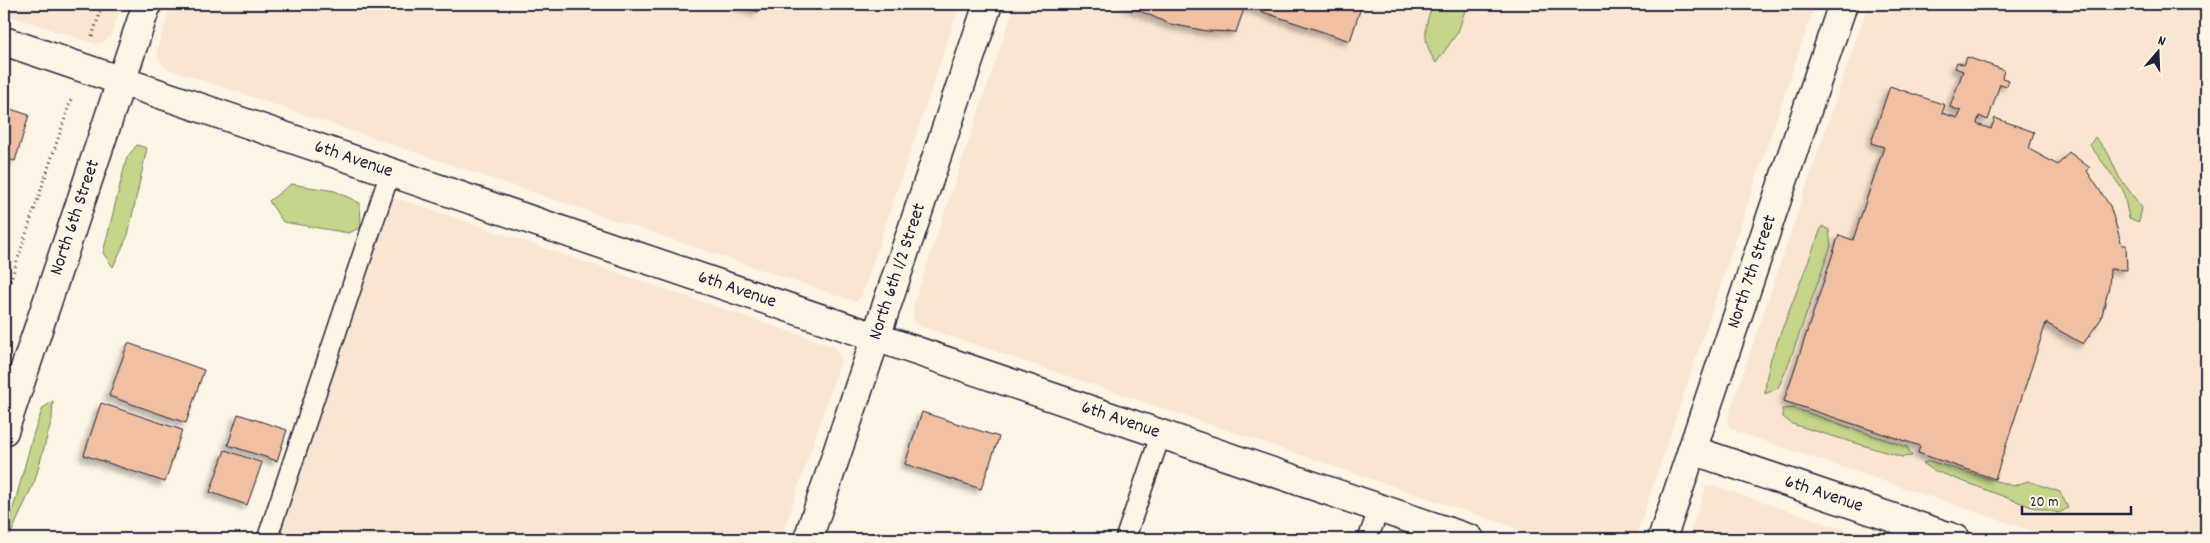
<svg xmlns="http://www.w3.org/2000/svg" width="2210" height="543" font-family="Dekko,sans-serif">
<defs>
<filter id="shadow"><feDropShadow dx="-4.5" dy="4.5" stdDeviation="2.5" flood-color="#0004"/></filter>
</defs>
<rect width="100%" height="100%" fill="#fcf5e5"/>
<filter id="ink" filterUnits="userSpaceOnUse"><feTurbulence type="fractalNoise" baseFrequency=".02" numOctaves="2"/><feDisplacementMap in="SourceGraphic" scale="10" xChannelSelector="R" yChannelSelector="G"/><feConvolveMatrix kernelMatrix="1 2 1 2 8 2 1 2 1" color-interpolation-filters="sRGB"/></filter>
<g filter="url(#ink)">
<path fill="#f9e5d1" d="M 4,4 L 121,4 L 111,36 L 102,43 L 95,44 L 4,14 Z
M 172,4 L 960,4 L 862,295 L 856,302 L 166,68 L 157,57 L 157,49 Z
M 1015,4 L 1815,4 L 1635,539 L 1548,539 L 920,326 L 914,322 L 913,306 Z
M 1868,4 L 2206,4 L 2206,539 L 2056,539 L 1740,433 L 1729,427 L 1728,418 Z
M 395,199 L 400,199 L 835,347 L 841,360 L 781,539 L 276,539 L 390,203 Z
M 1706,486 L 1715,486 L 1872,539 L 1688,539 Z"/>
<path fill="#c5d68a" stroke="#747c62" d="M 1433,4 L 1467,4 L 1458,32 L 1436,63 C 1422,43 1424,25 1433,4 Z
M 2095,137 L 2108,153 L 2119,177 L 2142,208 L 2139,222 L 2129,218 L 2123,190 L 2090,145 Z
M 137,145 L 147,148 L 128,235 L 113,267 L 103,253 L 127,157 Z
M 291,184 L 335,191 L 360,203 L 361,227 L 349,233 L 283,222 L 269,201 Z
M 1822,226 L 1829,230 L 1831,246 L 1787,368 L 1778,388 L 1765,394 L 1766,380 L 1771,358 Z
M 53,401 L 52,419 L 35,480 L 10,536 L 10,520 L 34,432 L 43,408 Z
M 1794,408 L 1907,447 L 1912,456 L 1902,457 L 1792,424 L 1783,417 L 1782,409 Z
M 1930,461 L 2013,486 L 2028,481 L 2060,492 L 2068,508 L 2059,513 L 2029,506 L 1933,470 L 1923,463 Z"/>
<path fill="#f1bfa1" stroke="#22223b" filter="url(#shadow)" d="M 733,4 L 761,4 L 758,12 Z
M 1124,4 L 1362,4 L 1350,41 L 1245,6 L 1236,32 L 1207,31 L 1170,24 Z
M 1967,57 L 2004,70 L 2002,78 L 2009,80 L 2007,86 L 2000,84 L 1988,120 L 1979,116 L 1977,124 L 1991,129 L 1995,118 L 2034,132 L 2029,149 L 2058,165 L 2069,152 L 2090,168 L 2087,171 L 2110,206 L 2122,245 L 2126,245 L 2127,270 L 2110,269 L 2109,287 L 2101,319 L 2083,344 L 2046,323 L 1995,479 L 1918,453 L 1920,446 L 1784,401 L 1839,235 L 1853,240 L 1884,147 L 1871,143 L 1890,86 L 1945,105 L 1942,113 L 1958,118 L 1961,111 L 1950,107 L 1963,71 L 1955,68 L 1957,62 L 1964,65 Z
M 4,107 L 29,115 L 15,161 L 4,158 Z
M 128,343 L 204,370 L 186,423 L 109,396 Z
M 101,403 L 182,430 L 165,482 L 84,455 Z
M 922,412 L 999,437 L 981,489 L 905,464 Z
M 238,414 L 287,430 L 277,461 L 228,445 Z
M 225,450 L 262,463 L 247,505 L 210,492 Z"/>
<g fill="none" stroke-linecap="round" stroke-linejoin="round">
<g stroke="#22223b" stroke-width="22">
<path id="service" d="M 267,539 L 390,173
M 1125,539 L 1161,434
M 1368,539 L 1379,508"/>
</g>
<g stroke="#22223b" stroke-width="31">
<g id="minor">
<path id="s1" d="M 4,41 L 1470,539"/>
<path id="s2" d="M 4,431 L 147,4"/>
<path id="s3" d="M 1692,450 L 1956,539"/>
<path id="s4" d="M 808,539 L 988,4"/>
<path id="s5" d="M 1662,539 L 1843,4"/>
</g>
</g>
<path stroke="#22223b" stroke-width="3" stroke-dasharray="1 4" stroke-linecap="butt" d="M 92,36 L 103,4
M 4,300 L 72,97"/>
<use href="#service" stroke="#fcf5e5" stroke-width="19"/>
<use href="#minor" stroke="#fcf5e5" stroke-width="28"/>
</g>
</g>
<g text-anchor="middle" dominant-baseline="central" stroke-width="4" stroke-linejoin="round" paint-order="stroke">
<g font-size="19" fill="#22223b" stroke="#fcf5e5">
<text stroke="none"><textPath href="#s1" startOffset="369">6th Avenue</textPath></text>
<text stroke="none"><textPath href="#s2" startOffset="225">North 6th Street</textPath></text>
<text stroke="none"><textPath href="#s5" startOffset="282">North 7th Street</textPath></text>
<text stroke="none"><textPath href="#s4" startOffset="282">North 6th 1/2 Street</textPath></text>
<text stroke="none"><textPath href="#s1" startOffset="774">6th Avenue</textPath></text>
<text stroke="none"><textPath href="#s1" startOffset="1179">6th Avenue</textPath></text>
<text stroke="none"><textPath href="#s3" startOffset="139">6th Avenue</textPath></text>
</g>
</g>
<rect width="2210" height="543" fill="none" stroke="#fcf5e5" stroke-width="20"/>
<rect x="10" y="10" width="2190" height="523" fill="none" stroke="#22223b" stroke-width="2" filter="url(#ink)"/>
<g transform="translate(2158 52) rotate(19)" stroke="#fcf5e5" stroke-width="4" paint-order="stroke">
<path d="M0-4L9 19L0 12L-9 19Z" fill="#22223b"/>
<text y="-8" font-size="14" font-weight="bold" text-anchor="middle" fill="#22223b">N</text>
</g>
<path d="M2022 506v8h109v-8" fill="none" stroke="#22223b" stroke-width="2.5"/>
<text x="2030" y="506" font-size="15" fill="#22223b" stroke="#fcf5e5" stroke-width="4" paint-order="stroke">20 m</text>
</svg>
